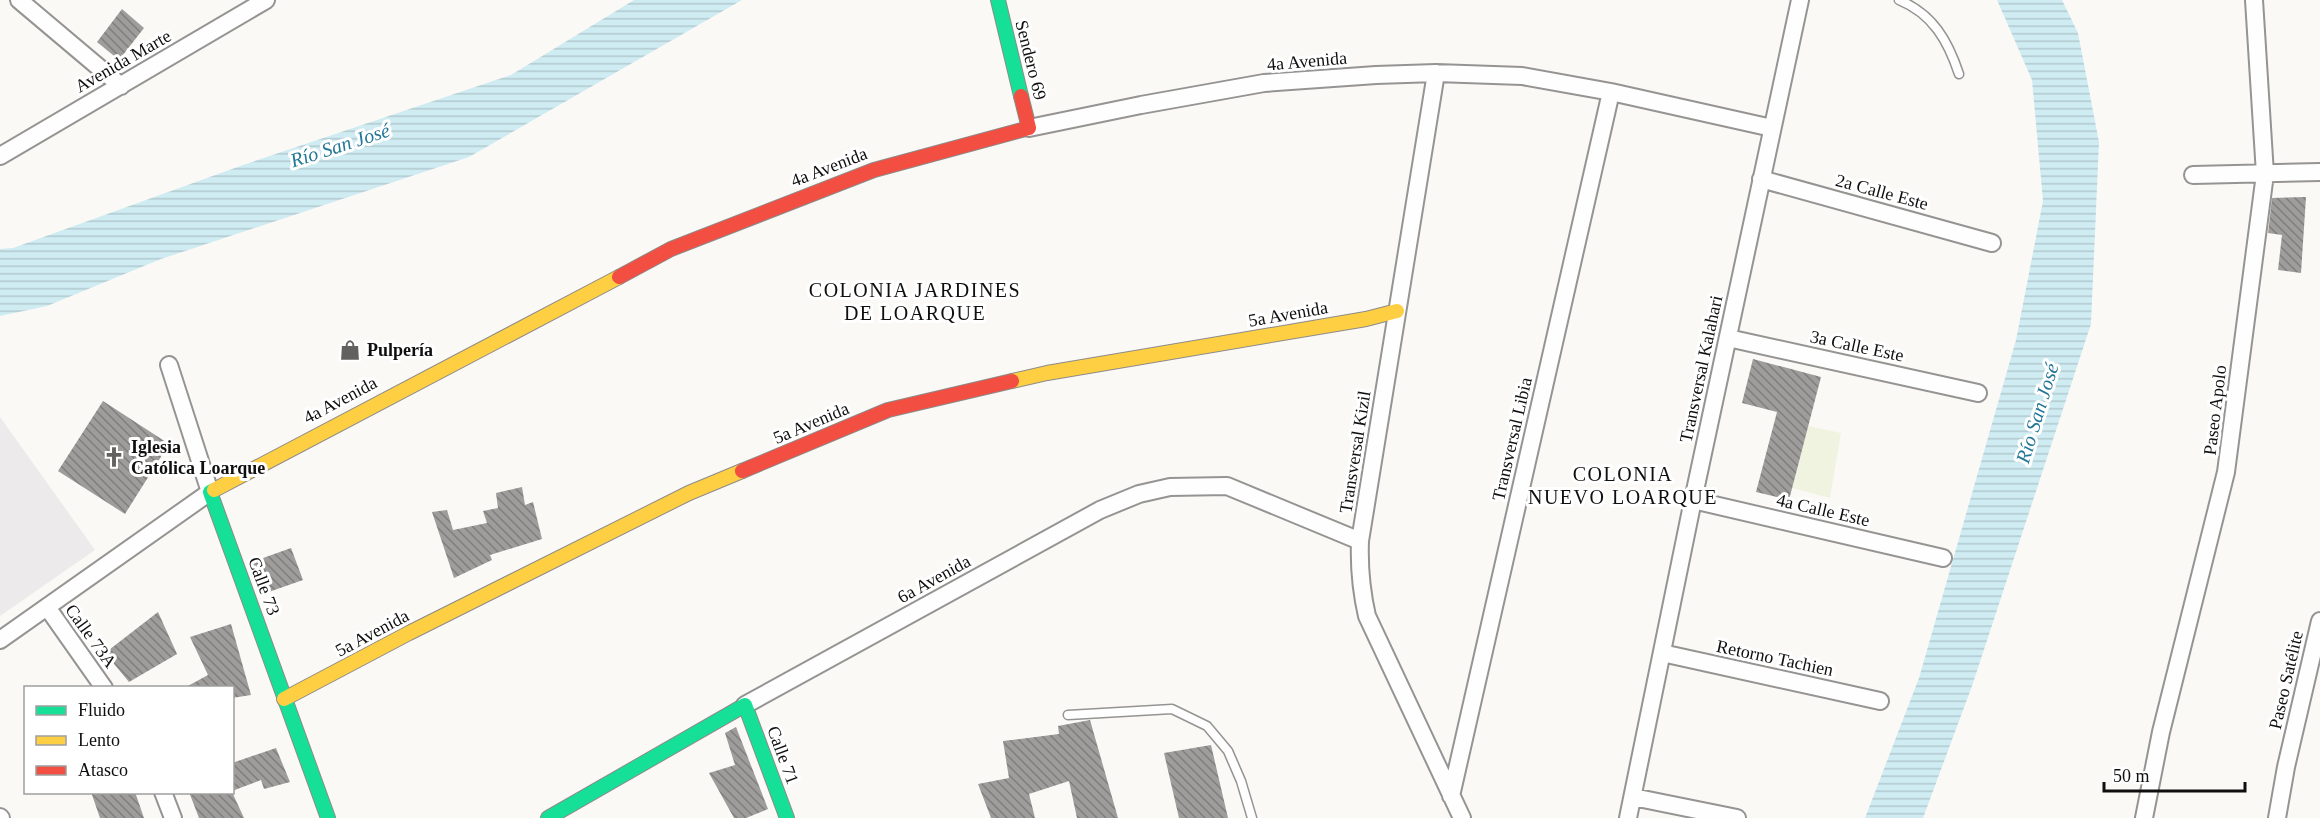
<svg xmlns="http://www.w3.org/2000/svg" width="2320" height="818" font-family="'Times New Roman',serif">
<defs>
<pattern id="water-rules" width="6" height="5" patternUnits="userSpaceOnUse" patternTransform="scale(1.5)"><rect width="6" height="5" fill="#cfecf2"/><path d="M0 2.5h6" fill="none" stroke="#b1c9ce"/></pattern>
<pattern id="building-back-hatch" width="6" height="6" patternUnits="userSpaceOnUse" patternTransform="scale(1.5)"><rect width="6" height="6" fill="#9f9d9b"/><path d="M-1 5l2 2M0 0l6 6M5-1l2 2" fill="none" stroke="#807e7d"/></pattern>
</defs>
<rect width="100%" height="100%" fill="#fbf9f6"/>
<path fill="#edeaec" d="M 0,417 L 95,550 L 0,616 Z"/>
<path fill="#f1f3e1" d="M 1804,425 L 1841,433 L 1830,498 L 1792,488 Z"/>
<path fill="url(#water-rules)" d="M 634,0 L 742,0 L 469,157 L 161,259 L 47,306 L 0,316 L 0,249 L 13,248 L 243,165 L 511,75 Z
M 1997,0 L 2062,0 L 2078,33 L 2099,142 L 2091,324 L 1972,686 L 1923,818 L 1865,818 L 1919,678 L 2016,340 L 2043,201 L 2032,80 Z"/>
<path fill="url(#building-back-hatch)" d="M 122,9 L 144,28 L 119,60 L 97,42 Z
M 2306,197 L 2301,273 L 2278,270 L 2282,235 L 2268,233 L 2272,198 Z
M 1753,359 L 1821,377 L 1789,500 L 1756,492 L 1777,412 L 1742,403 Z
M 103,401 L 169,444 L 125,514 L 58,471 Z
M 522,487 L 525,505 L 533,502 L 542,539 L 490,555 L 492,560 L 454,578 L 432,512 L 447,510 L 453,530 L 487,523 L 483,511 L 498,508 L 496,493 Z
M 291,548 L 303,580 L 263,594 L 252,562 Z
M 158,612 L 177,654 L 129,682 L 105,653 Z
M 231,624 L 251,695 L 232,698 L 232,687 L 186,687 L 208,675 L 190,637 Z
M 1090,720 L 1118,818 L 1077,818 L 1069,781 L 1029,794 L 1035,818 L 991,818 L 978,784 L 1009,778 L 1003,741 L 1059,734 L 1058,726 Z
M 736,727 L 768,809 L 746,818 L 734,818 L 709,773 L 735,765 L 725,733 Z
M 1211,745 L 1228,818 L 1179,818 L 1164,753 Z
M 276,748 L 290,782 L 264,789 L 261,780 L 232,791 L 232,763 Z
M 91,792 L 135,792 L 144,818 L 100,818 Z
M 189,792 L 232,792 L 244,818 L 199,818 Z"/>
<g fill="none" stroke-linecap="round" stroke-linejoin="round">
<g stroke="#959493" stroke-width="11">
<path id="lane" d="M 1899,0 C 1933,14 1948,41 1959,74
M 1068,715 L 1172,709 L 1207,726 L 1228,751 L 1241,781 L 1252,818"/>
</g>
<g stroke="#959493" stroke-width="20">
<path id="street" d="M 19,0 L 121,86
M 1436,73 L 1360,541 C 1359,567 1361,590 1367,616 L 1462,818
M 1029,128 L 1141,105 L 1264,83 L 1376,75 L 1436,73 L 1522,76 L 1611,92 L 1772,128
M 0,156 L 266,0
M 2193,175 L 2320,172
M 1761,179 L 1992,243
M 1728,338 L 1978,393
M 1693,500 L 1943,558
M 47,607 L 104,688
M 0,640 L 210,492 L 169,365
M 1662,653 L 1880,701
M 745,705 L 1100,510 L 1139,494 L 1170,487 L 1227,486 L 1360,541
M 163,792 L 173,818
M 1451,796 L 1611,92
M 1633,797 L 1737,818
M 0,817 L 1,818
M 1628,818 L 1693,500 L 1800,0
M 2144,818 L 2161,732 L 2226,472 L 2265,174 L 2254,0
M 2277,818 L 2286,767 L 2320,621"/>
</g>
<g stroke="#8c8b8a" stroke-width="16">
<path id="fast" d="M 998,0 L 1021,96
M 214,490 L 210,492 L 328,818
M 548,818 L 745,705 L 787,818"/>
</g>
<g stroke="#8c8b8a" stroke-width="16">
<path id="slow" d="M 1012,381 L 1047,373 L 1366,319 L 1397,311
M 214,490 L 619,277
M 284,699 L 409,633 L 689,493 L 742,471"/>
</g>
<g stroke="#8c8b8a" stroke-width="16">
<path id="jam" d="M 619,277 L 671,249 L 874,170 L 1029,128 L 1021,96
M 742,471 L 888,410 L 1012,381"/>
</g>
<use href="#lane" stroke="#fefefe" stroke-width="8"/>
<use href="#street" stroke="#fefefe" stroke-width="16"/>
<use href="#fast" stroke="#16e098" stroke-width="14"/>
<use href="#slow" stroke="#ffcf43" stroke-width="14"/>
<use href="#jam" stroke="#f24e42" stroke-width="14"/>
</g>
<defs>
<g id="shop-bare" transform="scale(1.62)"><path d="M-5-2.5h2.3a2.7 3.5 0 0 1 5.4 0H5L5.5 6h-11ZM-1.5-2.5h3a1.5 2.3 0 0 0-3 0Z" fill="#626160" stroke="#fff" stroke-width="2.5" paint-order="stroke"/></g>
<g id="church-bare" transform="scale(1.62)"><path d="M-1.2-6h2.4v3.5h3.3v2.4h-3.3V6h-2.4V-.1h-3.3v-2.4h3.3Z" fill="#626160" stroke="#fff" stroke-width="2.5" paint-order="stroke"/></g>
</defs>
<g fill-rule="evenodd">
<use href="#shop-bare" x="350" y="350"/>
<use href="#church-bare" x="114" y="457"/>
</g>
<g text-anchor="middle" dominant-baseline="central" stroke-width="6" stroke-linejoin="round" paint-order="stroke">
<g font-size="18" fill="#0f0f0f" stroke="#fff">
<text transform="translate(1031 60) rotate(76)">Sendero 69</text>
<text transform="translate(123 61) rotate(-30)">Avenida Marte</text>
<text transform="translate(1307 61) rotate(-5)">4a Avenida</text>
<text transform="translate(829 167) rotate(-21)">4a Avenida</text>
<text transform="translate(1882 192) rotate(15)">2a Calle Este</text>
<text transform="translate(1288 314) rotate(-10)">5a Avenida</text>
<text transform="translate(1857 346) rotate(12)">3a Calle Este</text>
<text transform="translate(1701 369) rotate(-78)">Transversal Kalahari</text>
<text transform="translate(340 400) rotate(-28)">4a Avenida</text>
<text transform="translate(2215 410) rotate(-83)">Paseo Apolo</text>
<text transform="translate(811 423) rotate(-23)">5a Avenida</text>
<text transform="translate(1512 439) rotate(-77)">Transversal Libia</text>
<text transform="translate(1355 452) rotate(-81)">Transversal Kizil</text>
<text transform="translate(1823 510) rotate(13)">4a Calle Este</text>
<text transform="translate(934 579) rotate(-29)">6a Avenida</text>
<text transform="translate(264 586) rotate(70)">Calle 73</text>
<text transform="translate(372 633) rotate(-28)">5a Avenida</text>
<text transform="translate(91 636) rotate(54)">Calle 73A</text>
<text transform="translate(1775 658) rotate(12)">Retorno Tachien</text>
<text transform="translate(2286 680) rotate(-77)">Paseo Satélite</text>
<text transform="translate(783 755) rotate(70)">Calle 71</text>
</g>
<g font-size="18" font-weight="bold" fill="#0f0f0f" stroke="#fff" text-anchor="start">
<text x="367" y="350">Pulpería</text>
<text x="131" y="447">Iglesia<tspan x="131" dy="21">Católica Loarque</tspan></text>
</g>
<g font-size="20" font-style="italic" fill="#237797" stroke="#fff">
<text transform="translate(340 145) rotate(-18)">Río San José</text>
<text transform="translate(2037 413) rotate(-73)">Río San José</text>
</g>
<g font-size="20" letter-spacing="1.5" fill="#0f0f0f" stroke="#fff">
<text x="915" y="290">COLONIA JARDINES<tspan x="915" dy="23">DE LOARQUE</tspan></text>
<text x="1623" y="474">COLONIA<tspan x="1623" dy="23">NUEVO LOARQUE</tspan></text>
</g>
</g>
<rect x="24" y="686" width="210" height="108" fill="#ffffff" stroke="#9f9f9f" stroke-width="1.5"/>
<rect x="36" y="706" width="30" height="9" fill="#16e098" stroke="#9f9f9f" stroke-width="1.5"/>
<text x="78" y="716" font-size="18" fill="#0f0f0f">Fluido</text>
<rect x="36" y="736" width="30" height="9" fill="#ffcf43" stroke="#9f9f9f" stroke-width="1.5"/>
<text x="78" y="746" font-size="18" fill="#0f0f0f">Lento</text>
<rect x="36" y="766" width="30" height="9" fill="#f24e42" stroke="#9f9f9f" stroke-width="1.5"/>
<text x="78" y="776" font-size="18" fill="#0f0f0f">Atasco</text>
<path d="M2104 782v9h141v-9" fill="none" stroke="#0f0f0f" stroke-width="3"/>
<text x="2113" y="782" font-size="18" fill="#0f0f0f" stroke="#ffffff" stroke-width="4.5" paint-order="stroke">50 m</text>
</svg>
